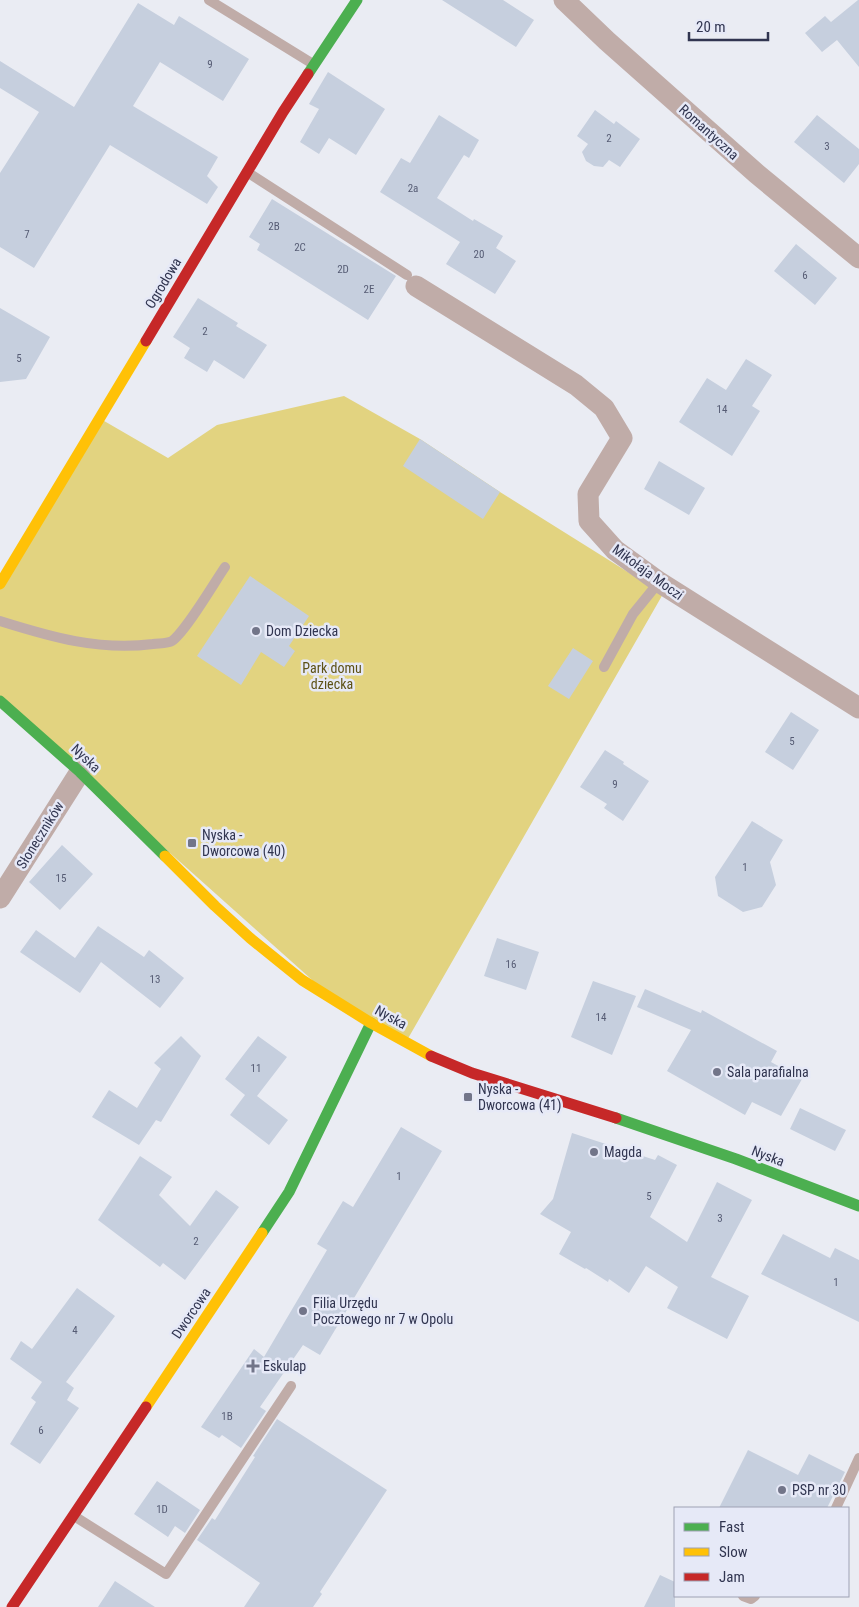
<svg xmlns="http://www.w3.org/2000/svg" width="859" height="1607" font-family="'Roboto Condensed',sans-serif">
<rect width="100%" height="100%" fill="#eaecf3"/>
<path fill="#e2d380" d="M 344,396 L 420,439 L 500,492 L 663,594 L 406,1042 L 338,1003 L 0,701 L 0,584 L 99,418 L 168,458 L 217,425 Z"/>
<path fill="#c6cfde" d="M 442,0 L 503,0 L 534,20 L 516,47 Z
M 858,0 L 859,0 L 859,67 L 837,40 L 822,52 L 805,33 L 825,16 L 831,22 Z
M 138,3 L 174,25 L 179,16 L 249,59 L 223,101 L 160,62 L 133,106 L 218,157 L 207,176 L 218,187 L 207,204 L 110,145 L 34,268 L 0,247 L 0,173 L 39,112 L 0,88 L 0,61 L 74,107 Z
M 328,72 L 385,109 L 356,155 L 329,138 L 319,154 L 300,142 L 319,109 L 309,104 Z
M 595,110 L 614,124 L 616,121 L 640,139 L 620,167 L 609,160 L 603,167 L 594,166 L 586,161 L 582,152 L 588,144 L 577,136 Z
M 439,115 L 479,140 L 469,158 L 464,155 L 437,198 L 473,221 L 474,219 L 503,236 L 496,248 L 516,261 L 495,294 L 446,264 L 460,242 L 380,192 L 401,158 L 410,163 Z
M 817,115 L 859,149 L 859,164 L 844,183 L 794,142 Z
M 272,199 L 396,276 L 368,320 L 257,250 L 260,244 L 249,237 Z
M 796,244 L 837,278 L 815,305 L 774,271 Z
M 198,298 L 238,323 L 236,326 L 267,345 L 244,379 L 214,360 L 207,372 L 184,358 L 190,348 L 173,337 Z
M 0,308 L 50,337 L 26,379 L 0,382 Z
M 746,359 L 772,375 L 752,406 L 760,411 L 732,456 L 679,422 L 707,378 L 726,390 Z
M 420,439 L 500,492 L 483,519 L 403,466 Z
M 659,461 L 705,488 L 689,515 L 644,489 Z
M 250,576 L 309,616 L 289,646 L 295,651 L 284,667 L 261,652 L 241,685 L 197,656 Z
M 573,648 L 593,661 L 569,699 L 548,686 Z
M 791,712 L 819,730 L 793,770 L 765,752 Z
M 605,750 L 624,762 L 623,764 L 649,781 L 623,821 L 604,808 L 607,804 L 580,787 Z
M 752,821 L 783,840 L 770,862 L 776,885 L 762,907 L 743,912 L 718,896 L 715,877 Z
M 62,845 L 93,874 L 60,910 L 29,882 Z
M 98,926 L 144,957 L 149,950 L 184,978 L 160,1008 L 101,962 L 80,993 L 20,952 L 36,930 L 75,958 Z
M 497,938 L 539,952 L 526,990 L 484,976 Z
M 593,981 L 636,996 L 612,1055 L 571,1037 Z
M 645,989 L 701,1013 L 702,1010 L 777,1051 L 771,1062 L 802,1079 L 781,1116 L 752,1102 L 745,1115 L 667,1071 L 691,1030 L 637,1007 Z
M 181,1036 L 201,1056 L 161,1122 L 156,1120 L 139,1145 L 92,1117 L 109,1090 L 137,1108 L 161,1069 L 154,1063 Z
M 258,1036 L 287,1057 L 257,1096 L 288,1120 L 269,1145 L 230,1115 L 245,1095 L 225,1079 Z
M 800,1108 L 846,1130 L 835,1151 L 790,1129 Z
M 401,1127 L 442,1151 L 320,1355 L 303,1345 L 260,1407 L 266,1411 L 241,1448 L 222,1435 L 219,1438 L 201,1427 L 254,1349 L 264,1357 L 327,1250 L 317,1244 L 343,1201 L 353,1207 Z
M 572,1133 L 655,1160 L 658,1155 L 677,1165 L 650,1217 L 687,1242 L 717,1182 L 752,1200 L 711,1277 L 749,1296 L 727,1339 L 667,1308 L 678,1287 L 646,1266 L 629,1293 L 609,1279 L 608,1282 L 586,1268 L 585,1269 L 559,1254 L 571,1232 L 540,1214 L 553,1199 Z
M 140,1156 L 172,1177 L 159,1195 L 190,1226 L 216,1190 L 239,1207 L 185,1280 L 163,1263 L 160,1267 L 98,1220 Z
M 783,1234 L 830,1258 L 835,1248 L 859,1260 L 859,1322 L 761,1274 Z
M 77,1288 L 115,1316 L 66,1382 L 74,1388 L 67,1400 L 79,1408 L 40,1464 L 10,1444 L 36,1402 L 31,1398 L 42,1382 L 10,1359 L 21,1341 L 32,1349 Z
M 277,1419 L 387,1490 L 320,1592 L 322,1594 L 313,1607 L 244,1607 L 260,1583 L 197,1540 L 212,1518 L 215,1520 L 255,1457 L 253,1456 Z
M 748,1450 L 798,1475 L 809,1454 L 845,1472 L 827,1508 L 719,1508 Z
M 157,1481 L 200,1510 L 185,1533 L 175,1526 L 168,1537 L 134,1514 Z
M 660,1575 L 675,1582 L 675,1607 L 644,1607 Z
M 115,1581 L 155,1607 L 98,1607 Z"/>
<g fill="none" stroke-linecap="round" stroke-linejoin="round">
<path stroke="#c0aca8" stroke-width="10" d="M 209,0 L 313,64
M 247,172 L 407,275
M 0,621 C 51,637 99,651 153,644 C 158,643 167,644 172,641 C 186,631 214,583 225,567
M 604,667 L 633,614 L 659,582
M 836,1508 L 859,1458
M 74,1516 L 166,1574 L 291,1386
M 743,1596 L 751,1599 L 755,1596"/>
<path stroke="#c0aca8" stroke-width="21" d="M 564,0 L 607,41 L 757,174 L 859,258
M 416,286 L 576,385 L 604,408 L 622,438 L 588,494 L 589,521 L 615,550 L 659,582 L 859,708
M 0,898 L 80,772"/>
<path stroke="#4caf50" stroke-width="11" d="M 308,74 L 357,0
M 0,701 L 80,772 L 165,856
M 616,1118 L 736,1159 L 859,1206
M 262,1233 L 289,1192 L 371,1023"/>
<path stroke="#ffc107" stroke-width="11" d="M 0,584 L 146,341
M 165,856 L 215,906 L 250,938 L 302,980 L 371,1023 L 431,1056
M 146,1407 L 262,1233"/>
<path stroke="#c62828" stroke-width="11" d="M 146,341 L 283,112 L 308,74
M 431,1056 L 472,1073 L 616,1118
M 12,1607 L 146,1407"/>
</g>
<g fill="#727589" stroke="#e6e9f7" stroke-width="2">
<circle cx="256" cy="631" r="5"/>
<rect x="187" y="838" width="10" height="10" rx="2.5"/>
<circle cx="717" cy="1072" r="5"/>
<rect x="463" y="1092" width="10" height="10" rx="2.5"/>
<circle cx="594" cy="1152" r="5"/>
<circle cx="303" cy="1311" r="5"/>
<path d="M250.5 1358.5h5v5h5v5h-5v5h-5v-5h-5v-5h5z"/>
<circle cx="782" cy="1490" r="5"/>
</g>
<g text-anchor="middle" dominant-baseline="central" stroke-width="5" stroke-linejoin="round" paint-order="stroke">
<g font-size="11" fill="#565c74">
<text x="210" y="64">9</text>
<text x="609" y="138">2</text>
<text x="827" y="146">3</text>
<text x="413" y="188">2a</text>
<text x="274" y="226">2B</text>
<text x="27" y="234">7</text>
<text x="300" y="247">2C</text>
<text x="479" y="254">20</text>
<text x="343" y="269">2D</text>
<text x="805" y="275">6</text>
<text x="369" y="289">2E</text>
<text x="205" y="331">2</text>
<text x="19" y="358">5</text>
<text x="722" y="409">14</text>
<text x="792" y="741">5</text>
<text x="615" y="784">9</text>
<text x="745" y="867">1</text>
<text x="61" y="878">15</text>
<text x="511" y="964">16</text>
<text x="155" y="979">13</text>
<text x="601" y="1017">14</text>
<text x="256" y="1068">11</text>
<text x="399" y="1176">1</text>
<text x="649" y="1196">5</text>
<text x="720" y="1218">3</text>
<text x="196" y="1241">2</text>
<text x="836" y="1282">1</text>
<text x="75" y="1330">4</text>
<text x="227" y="1416">1B</text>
<text x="41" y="1430">6</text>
<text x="162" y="1509">1D</text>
</g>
<g font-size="14" fill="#313550" stroke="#e6e9f7">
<text transform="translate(709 132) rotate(42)">Romantyczna</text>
<text transform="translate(163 283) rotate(-59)">Ogrodowa</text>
<text transform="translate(648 572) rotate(36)">Mikołaja Moczi</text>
<text transform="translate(86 758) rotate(43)">Nyska</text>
<text transform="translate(40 835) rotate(-58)">Słoneczników</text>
<text transform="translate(391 1017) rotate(29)">Nyska</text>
<text transform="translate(768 1156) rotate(21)">Nyska</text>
<text transform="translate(191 1313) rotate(-56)">Dworcowa</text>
</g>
<g font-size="14" fill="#313550" stroke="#e6e9f7" text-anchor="start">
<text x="266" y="631">Dom Dziecka</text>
<text x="202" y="835">Nyska -<tspan x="202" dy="16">Dworcowa (40)</tspan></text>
<text x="727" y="1072">Sala parafialna</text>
<text x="478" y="1089">Nyska -<tspan x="478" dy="16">Dworcowa (41)</tspan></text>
<text x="604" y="1152">Magda</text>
<text x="313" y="1303">Filia Urzędu<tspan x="313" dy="16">Pocztowego nr 7 w Opolu</tspan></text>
<text x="263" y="1366">Eskulap</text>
<text x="792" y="1490">PSP nr 30</text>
</g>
<g font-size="14" fill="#5d5115" stroke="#e6e9f7">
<text x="332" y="668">Park domu<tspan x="332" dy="16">dziecka</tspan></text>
</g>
</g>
<rect x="674" y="1507" width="175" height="90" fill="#e6e9f7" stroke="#9ea1b4"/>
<rect x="684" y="1523" width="25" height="8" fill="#4caf50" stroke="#9ea1b4"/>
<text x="719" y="1532" font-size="15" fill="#313550">Fast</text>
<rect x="684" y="1548" width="25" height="8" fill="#ffc107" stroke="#9ea1b4"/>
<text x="719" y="1557" font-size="15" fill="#313550">Slow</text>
<rect x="684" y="1573" width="25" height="8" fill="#c62828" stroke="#9ea1b4"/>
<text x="719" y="1582" font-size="15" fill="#313550">Jam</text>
<path d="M689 32v8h79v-8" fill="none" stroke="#313550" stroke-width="2.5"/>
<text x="696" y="32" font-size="15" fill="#313550" stroke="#e6e9f7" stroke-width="4" paint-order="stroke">20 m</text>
</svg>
